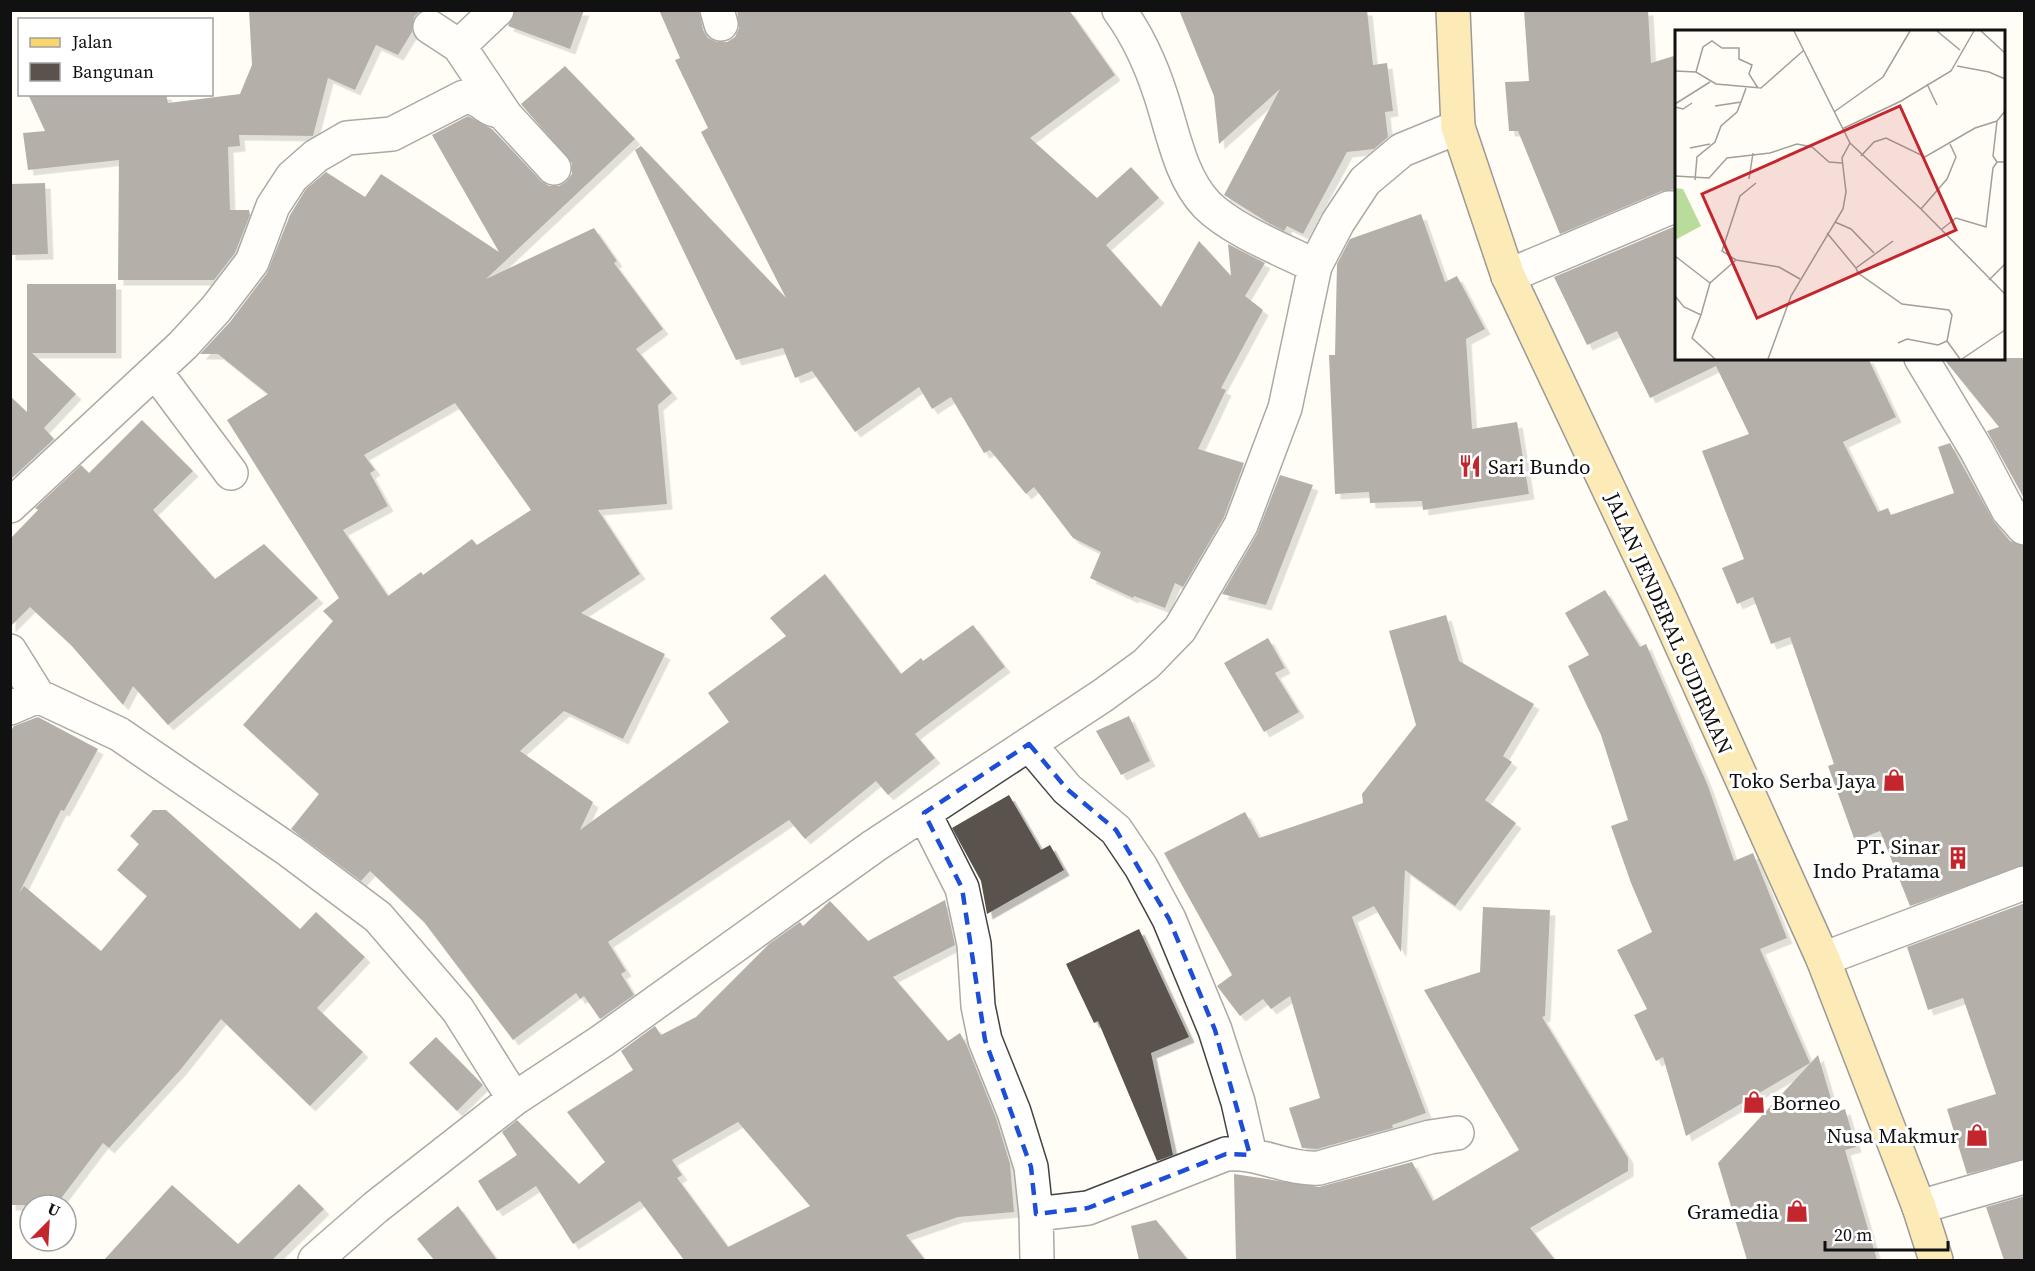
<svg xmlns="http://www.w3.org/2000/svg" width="2035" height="1271" font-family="'Source Serif 4',serif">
<defs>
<filter id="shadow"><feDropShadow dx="5.5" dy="5.5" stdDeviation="0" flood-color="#0004"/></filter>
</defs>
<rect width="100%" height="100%" fill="#fffdf5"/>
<path fill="#5a524d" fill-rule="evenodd" filter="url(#shadow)" d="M 249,10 L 421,10 L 414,17 L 412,32 L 398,55 L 376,45 L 355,90 L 328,78 L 313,136 L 239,135 L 240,146 L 228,147 L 230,210 L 249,210 L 250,215 L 235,253 L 214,280 L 118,280 L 119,160 L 28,170 L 23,133 L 45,131 L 28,94 L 166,94 L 168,103 L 240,94 L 252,65 Z
M 515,10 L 584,10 L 570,49 L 508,26 Z
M 659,10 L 699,10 L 703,30 L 708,38 L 717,42 L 727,42 L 735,37 L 739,28 L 737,10 L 1069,10 L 1115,75 L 1030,138 L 1097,198 L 1131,167 L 1159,198 L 1106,245 L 1161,307 L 1199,241 L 1231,276 L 1228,244 L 1265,263 L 1245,296 L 1263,310 L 1221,388 L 1226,390 L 1198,449 L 1244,463 L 1224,517 L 1183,587 L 1175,583 L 1165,608 L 1134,596 L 1133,598 L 1090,578 L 1101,552 L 1073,538 L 1034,487 L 1026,494 L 990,450 L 984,453 L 951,397 L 932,409 L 919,387 L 855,432 L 812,371 L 795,378 L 783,348 L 736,360 L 635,150 L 641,146 L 786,298 L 701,132 L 708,128 L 675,60 L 680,58 Z
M 1179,10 L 1367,10 L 1373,65 L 1387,63 L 1393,111 L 1385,112 L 1388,137 L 1374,149 L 1347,152 L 1303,234 L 1287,226 L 1284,231 L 1267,222 L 1224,195 L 1280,89 L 1219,144 L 1214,96 Z
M 1524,10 L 1648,10 L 1651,63 L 1677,55 L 1677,189 L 1662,191 L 1560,234 L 1518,131 L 1509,131 L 1505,82 L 1529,81 Z
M 565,66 L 635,139 L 486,279 L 594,228 L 617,261 L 614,263 L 663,329 L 636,349 L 672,393 L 658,405 L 667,504 L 598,510 L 640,574 L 581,613 L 665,654 L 623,739 L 564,711 L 520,751 L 593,802 L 580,830 L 729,722 L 708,693 L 786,636 L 770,618 L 825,574 L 901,674 L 921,658 L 923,661 L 973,625 L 1005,667 L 915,734 L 935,758 L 888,795 L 876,781 L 805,839 L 789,820 L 608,942 L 626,971 L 621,974 L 634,995 L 600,1019 L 584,996 L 580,999 L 576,993 L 513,1040 L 424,922 L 370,871 L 361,881 L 291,829 L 319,794 L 243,725 L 333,621 L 323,611 L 339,598 L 227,420 L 268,394 L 218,354 L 200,354 L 230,322 L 267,273 L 290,215 L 306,189 L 326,172 L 365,197 L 381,174 L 499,252 L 432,135 L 468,116 L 492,129 L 541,181 L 549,186 L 559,186 L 566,182 L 572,174 L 572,163 L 521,104 ZM 455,403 L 531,510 L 477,545 L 472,539 L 423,575 L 421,572 L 388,596 L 343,530 L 388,506 L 370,473 L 375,470 L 364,455 Z
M 45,183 L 48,254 L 10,255 L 10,184 Z
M 1421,214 L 1445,282 L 1457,276 L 1485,329 L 1466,339 L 1472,429 L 1517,422 L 1529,494 L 1423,510 L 1422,501 L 1370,503 L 1369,492 L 1335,494 L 1329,355 L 1335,355 L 1337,264 L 1350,239 Z
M 1673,227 L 1677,227 L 1677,358 L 1868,358 L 1896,417 L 1843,442 L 1878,512 L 1888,508 L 1891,515 L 1954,493 L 1938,447 L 1950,443 L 1994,522 L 2010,541 L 2025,546 L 2025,865 L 1910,906 L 1880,831 L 1855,841 L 1828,766 L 1834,764 L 1790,637 L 1771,644 L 1753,597 L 1737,604 L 1722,568 L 1744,559 L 1702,451 L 1749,434 L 1716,366 L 1650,398 L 1617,331 L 1587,345 L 1554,277 Z
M 27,284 L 116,284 L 116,353 L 32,353 L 76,394 L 44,428 L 54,439 L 10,480 L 10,396 L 27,412 Z
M 1943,358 L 2025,358 L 2025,500 L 1987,431 L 1999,427 Z
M 142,420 L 193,471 L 153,510 L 215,579 L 264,544 L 318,598 L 168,725 L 133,686 L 123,705 L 71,645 L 30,607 L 10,627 L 10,539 L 38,510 L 35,508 L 81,465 L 89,473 Z
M 1280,475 L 1313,485 L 1266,605 L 1222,594 L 1257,534 Z
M 1605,590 L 1640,647 L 1646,644 L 1708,786 L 1734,861 L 1753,853 L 1787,938 L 1760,949 L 1810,1063 L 1686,1136 L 1663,1057 L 1656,1061 L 1634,1015 L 1647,1009 L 1617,950 L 1652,932 L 1631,883 L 1611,826 L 1628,820 L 1601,735 L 1568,666 L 1589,655 L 1565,613 Z
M 1446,615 L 1459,661 L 1534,704 L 1503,756 L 1512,762 L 1485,800 L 1516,823 L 1455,906 L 1405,870 L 1401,952 L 1374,906 L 1352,917 L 1426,1113 L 1392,1125 L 1393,1128 L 1317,1149 L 1302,1148 L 1289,1108 L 1320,1098 L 1290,996 L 1271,1009 L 1263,999 L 1240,1016 L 1217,986 L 1232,975 L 1164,853 L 1245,812 L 1259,838 L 1363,803 L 1362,794 L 1416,725 L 1389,631 Z
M 1268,638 L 1285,668 L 1275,673 L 1299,712 L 1264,732 L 1224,663 Z
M 1129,716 L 1150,761 L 1121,775 L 1096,731 Z
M 38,717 L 98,749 L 64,811 L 61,810 L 19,893 L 24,886 L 101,951 L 147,896 L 117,870 L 139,844 L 130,836 L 153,810 L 166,810 L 300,929 L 316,912 L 365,957 L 317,1008 L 363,1052 L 310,1106 L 221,1019 L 181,1069 L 109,1148 L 103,1143 L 56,1205 L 10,1205 L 10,732 L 14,726 Z
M 1009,795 L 1041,850 L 1050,845 L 1064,870 L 987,914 L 981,881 L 952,828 Z
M 945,900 L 955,945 L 893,977 L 948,1041 L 960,1033 L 967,1046 L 996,1118 L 1010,1164 L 1014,1212 L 958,1217 L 906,1235 L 925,1260 L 684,1260 L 640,1201 L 573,1244 L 536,1186 L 497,1211 L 478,1181 L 517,1155 L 502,1132 L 517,1120 L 579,1184 L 605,1162 L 567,1112 L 633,1070 L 621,1051 L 655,1026 L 661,1035 L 696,1017 L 769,944 L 800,922 L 803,926 L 830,901 L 868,941 ZM 738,1122 L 810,1206 L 728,1247 L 677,1178 L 682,1175 L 672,1160 Z
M 2025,903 L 2025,1159 L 1967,1174 L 1947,1109 L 1996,1094 L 1963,998 L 1928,1010 L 1907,947 Z
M 1483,907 L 1550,910 L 1545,1016 L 1542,1017 L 1628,1158 L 1628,1171 L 1530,1228 L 1555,1260 L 1236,1260 L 1234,1174 L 1319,1187 L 1412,1162 L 1433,1201 L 1519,1150 L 1424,990 L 1480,972 Z
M 1139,929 L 1189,1037 L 1151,1053 L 1173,1155 L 1157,1161 L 1098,1021 L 1094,1023 L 1066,964 Z
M 436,1037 L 483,1085 L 457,1111 L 409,1063 Z
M 1818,1055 L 1835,1112 L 1845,1109 L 1856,1147 L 1845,1150 L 1877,1260 L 1747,1260 L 1718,1163 Z
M 299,1184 L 324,1209 L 272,1260 L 104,1260 L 172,1185 L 238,1244 Z
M 2025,1196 L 2025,1260 L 2004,1260 L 1986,1207 Z
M 458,1206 L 497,1260 L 434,1260 L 417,1239 Z
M 1156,1220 L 1188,1260 L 1139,1260 L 1131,1226 Z"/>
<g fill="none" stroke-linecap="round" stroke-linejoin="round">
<g stroke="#444" stroke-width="36">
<path id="street" d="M 717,10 L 721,24
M 1119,10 C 1138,36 1151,65 1161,96 C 1173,132 1180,177 1207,205 C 1232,230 1283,250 1315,266
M 430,27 L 459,46 L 506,116 L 554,168
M 459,46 L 497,10
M 1508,276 L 1669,208 L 1676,208
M 1921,358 L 1977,451 L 2008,510 L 2024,528
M 155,371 L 231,473
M 10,506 L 183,345 L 216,309 L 252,262 L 273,206 L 292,177 L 316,156 L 347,138 L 392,134 L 464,97 C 480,95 489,114 502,110
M 10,651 L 38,696 L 119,734 L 290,851 L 378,917 L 458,1010 L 514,1099
M 10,708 L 38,696
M 1029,744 L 1067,789 L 1116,830 L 1141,867 L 1169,919 L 1215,1030 L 1238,1102 L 1250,1155
M 924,813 L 962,888 L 974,944 L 978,1006 L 985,1040 L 1014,1112 L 1031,1167 L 1036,1214
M 1823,959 L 2024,883
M 1919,1207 L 2024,1177
M 315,1260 L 376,1207 L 514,1099 L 602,1041 L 874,846 L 1102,696 L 1146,664 L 1180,629 L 1241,525 L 1285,408 L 1315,266 L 1338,222 L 1365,181 L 1402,150 L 1458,127
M 1037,1260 L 1036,1214 L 1088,1208 L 1226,1154 C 1258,1151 1287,1170 1319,1168 L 1430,1137 L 1457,1133"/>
</g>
<g stroke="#222" stroke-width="36">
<path id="primary" d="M 1453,10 L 1458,127 L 1508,276 L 1663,604 L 1823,959 L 1919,1207 L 1936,1260"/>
</g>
<use href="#street" stroke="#fff" stroke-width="33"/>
<use href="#primary" stroke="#f9d66b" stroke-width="33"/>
</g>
<path d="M0 0H2035V1271H0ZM 1029,744 L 1067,789 L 1116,830 L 1169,919 L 1215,1030 L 1250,1155 L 1226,1154 L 1088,1208 L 1036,1214 L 1031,1167 L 985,1040 L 962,888 L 924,813 Z" fill="#fffdf5" fill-opacity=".55" fill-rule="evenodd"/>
<path fill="none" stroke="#1d4ed8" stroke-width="4.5" stroke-dasharray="12 8" stroke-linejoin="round" d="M 1029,744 L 1067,789 L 1116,830 L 1169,919 L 1215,1030 L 1250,1155 L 1226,1154 L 1088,1208 L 1036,1214 L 1031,1167 L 985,1040 L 962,888 L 924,813 Z"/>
<defs>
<g id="restaurant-bare" transform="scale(1.8)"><path d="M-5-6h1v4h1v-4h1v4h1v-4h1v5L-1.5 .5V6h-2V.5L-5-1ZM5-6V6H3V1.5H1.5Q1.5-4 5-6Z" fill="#c4262e" stroke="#fff" stroke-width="2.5" paint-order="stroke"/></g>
<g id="shop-bare" transform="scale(1.8)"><path d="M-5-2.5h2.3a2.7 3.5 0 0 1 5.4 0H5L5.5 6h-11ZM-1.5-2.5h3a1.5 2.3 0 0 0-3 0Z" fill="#c4262e" stroke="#fff" stroke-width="2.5" paint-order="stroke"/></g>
<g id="building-bare" transform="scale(1.8)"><path d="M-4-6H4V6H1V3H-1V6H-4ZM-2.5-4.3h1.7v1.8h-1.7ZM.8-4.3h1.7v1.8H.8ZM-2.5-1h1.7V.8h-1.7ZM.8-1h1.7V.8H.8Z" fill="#c4262e" stroke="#fff" stroke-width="2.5" paint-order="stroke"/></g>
</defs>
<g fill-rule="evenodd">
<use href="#restaurant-bare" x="1470" y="466"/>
<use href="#shop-bare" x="1894" y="780"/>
<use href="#building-bare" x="1958" y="858"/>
<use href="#shop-bare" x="1754" y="1102"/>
<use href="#shop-bare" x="1977" y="1135"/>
<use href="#shop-bare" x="1797" y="1211"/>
</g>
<g text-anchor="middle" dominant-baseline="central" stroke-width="6" stroke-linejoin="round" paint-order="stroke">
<g font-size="21" fill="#111" stroke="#fff" text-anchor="end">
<text x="1488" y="466" text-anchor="start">Sari Bundo</text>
<text x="1876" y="780">Toko Serba Jaya</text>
<text x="1940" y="846">PT. Sinar<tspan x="1940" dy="24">Indo Pratama</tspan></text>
<text x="1772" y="1102" text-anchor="start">Borneo</text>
<text x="1959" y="1135">Nusa Makmur</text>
<text x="1779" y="1211">Gramedia</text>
</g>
<g font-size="21" fill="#111" stroke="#fff">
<text transform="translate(1669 623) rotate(66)">JALAN JENDERAL SUDIRMAN</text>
</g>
</g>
<g transform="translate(1675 30)">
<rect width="330" height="330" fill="#fffdf5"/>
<path d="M 0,158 L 8,159 L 26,196 L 0,210 Z" fill="#b9dc9c"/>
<path fill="none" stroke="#a09f9a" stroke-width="1.5" d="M 119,1 L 175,113 L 246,179 L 330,264M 262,1 L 285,20M 306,1 L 330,23M 282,36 L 314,42 L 330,49M 0,41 L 21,42 L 41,54 L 86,58 L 129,20M 21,42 L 28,17 L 37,11 L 47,18 L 64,18 L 64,29 L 77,35 L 74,44 L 83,58M 252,54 L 262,75M 0,74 L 35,52M 40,76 L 66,72 L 71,58M 0,77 L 8,79 L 17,73M 159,82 L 208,47 L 235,1M 322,91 L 318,126 L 322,132M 167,99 L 226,71 L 276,41 L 299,1M 15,118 L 35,114M 186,126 L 199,112 L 211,108 L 250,127 L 300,98 L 322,91 L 330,81M 0,146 L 34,148 L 52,128 L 95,123 L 122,114 L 137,117 L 154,132 L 167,133M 74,149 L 78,123M 20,150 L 22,127 L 40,112 L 46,96 L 62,82 L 66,72M 81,153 L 65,166 L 47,221 L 61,230 L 104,237 L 125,249M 246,179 L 272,149 L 281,127 L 275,114M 160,192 L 176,199 L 199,223M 267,199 L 281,188 L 311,197 L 318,138 L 322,132 L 330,132M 152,203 L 181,238M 218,211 L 181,238 L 183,243 L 227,274 L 274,280 L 277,285 L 272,311 L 285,329M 0,226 L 35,253M 314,250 L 330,234M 0,266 L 9,277 L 26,285 L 35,253 L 61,230M 26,285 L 17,308 L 40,329M 223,313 L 232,309 L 263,315 L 272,311M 93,329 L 116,266 L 168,179 L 171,162 L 167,128 L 175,113M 287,329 L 330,300"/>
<path fill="#c4262e" fill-opacity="0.15" stroke="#c4262e" stroke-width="3" d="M 225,76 L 281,200 L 82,288 L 27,164 Z"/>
<rect width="330" height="330" fill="none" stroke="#111" stroke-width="3"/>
</g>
<rect width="2035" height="1271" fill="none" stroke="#111111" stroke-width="24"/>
<rect x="18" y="18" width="195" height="78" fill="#ffffff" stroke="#a0a0a0" stroke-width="1.5"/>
<rect x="30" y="38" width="30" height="9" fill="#f9d66b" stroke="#a0a0a0" stroke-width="1.5"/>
<text x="72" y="48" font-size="18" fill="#111111">Jalan</text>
<rect x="30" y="63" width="30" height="18" fill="#5a524d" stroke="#a0a0a0" stroke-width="1.5"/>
<text x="72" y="78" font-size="18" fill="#111111">Bangunan</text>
<g transform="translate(48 1223) rotate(24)"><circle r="28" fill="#ffffff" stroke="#a0a0a0" stroke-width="1.5"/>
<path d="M0-4.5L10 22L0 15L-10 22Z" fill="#c4262e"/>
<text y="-9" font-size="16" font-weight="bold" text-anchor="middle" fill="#111111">U</text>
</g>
<path d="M1825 1241v9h123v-9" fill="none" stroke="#111111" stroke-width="3"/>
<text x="1834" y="1241" font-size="18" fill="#111111" stroke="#ffffff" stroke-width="4.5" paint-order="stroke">20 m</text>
</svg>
